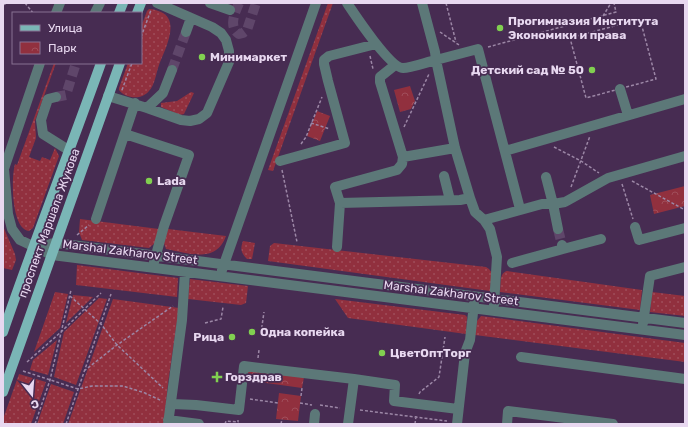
<svg xmlns="http://www.w3.org/2000/svg" width="688" height="427" font-family="Rubik,sans-serif">
<defs>
<pattern id="grass-dots" width="8" height="8" patternUnits="userSpaceOnUse"><rect width="8" height="8" fill="#91303e"/><path d="M2 2h.1M6 6h.1" fill="none" stroke="#a04d5a" stroke-width="1.8" stroke-linecap="round"/></pattern>
<pattern id="park-crowns" width="20" height="18" patternUnits="userSpaceOnUse"><rect width="20" height="18" fill="#91303e"/><path d="M2 6a3 3 0 1 1 6 0M12 15a3 3 0 1 1 6 0" fill="none" stroke="#a04d5a"/></pattern>
</defs>
<rect width="100%" height="100%" fill="#472c52"/>
<path fill="url(#grass-dots)" d="M 328,3 L 333,3 L 273,171 L 268,170 Z
M 149,9 C 153,9 156,10 161,12 C 181,21 164,51 159,65 C 156,73 155,85 149,91 C 142,100 126,99 119,90 L 119,88 L 128,63 L 141,63 L 141,27 L 147,11 Z
M 54,63 L 56,63 L 35,121 L 36,138 L 29,157 L 40,161 L 42,157 L 50,160 L 55,148 L 59,156 L 33,228 L 29,231 C 11,229 11,178 15,164 L 17,165 Z
M 191,92 L 194,93 L 184,114 L 180,115 L 161,107 L 161,103 L 177,101 Z
M 80,219 L 159,229 L 155,243 L 149,248 L 82,240 L 79,232 Z
M 3,226 L 15,254 L 16,260 L 12,270 L 3,268 Z
M 168,229 L 226,236 C 216,264 188,253 166,249 L 164,243 Z
M 243,241 L 255,243 L 252,259 L 247,259 C 241,253 240,249 243,241 Z
M 274,243 L 486,267 L 489,269 L 492,273 L 490,291 L 268,261 L 270,246 Z
M 77,265 L 178,278 L 177,297 L 76,285 Z
M 507,271 L 642,290 L 640,310 L 500,292 C 501,284 499,273 507,271 Z
M 190,279 L 248,286 L 246,303 L 241,305 L 188,299 Z
M 55,292 L 68,294 L 60,328 L 34,352 Z
M 652,292 L 685,296 L 685,316 L 650,312 Z
M 73,295 L 93,297 L 66,323 Z
M 99,298 L 107,299 L 76,385 L 54,377 L 64,332 Z
M 113,299 L 179,308 L 168,383 L 164,424 L 68,424 Z
M 335,299 L 465,315 L 467,317 L 466,334 L 348,318 Z
M 481,316 L 685,343 L 685,362 L 475,335 L 477,321 Z
M 57,340 L 48,375 L 30,370 L 33,360 Z
M 19,374 L 46,382 L 31,424 L 3,424 L 3,419 Z
M 51,384 L 74,392 L 63,424 L 37,424 Z"/>
<path fill="url(#park-crowns)" d="M 410,86 L 415,101 L 411,109 L 400,112 L 394,90 Z
M 317,111 L 330,116 L 320,141 L 307,136 Z
M 685,186 L 685,206 L 654,214 L 650,195 Z
M 247,369 L 304,377 L 302,388 L 246,380 Z
M 279,393 L 301,396 L 298,421 L 276,419 Z"/>
<g fill="none" stroke-linecap="round" stroke-linejoin="round">
<path stroke="#5f466a" stroke-width="10" stroke-dasharray="10 5" stroke-linecap="butt" d="M 239,3 C 235,12 228,27 239,34 L 243,33 L 247,30 L 256,3
M 172,70 L 186,32
M 56,97 L 66,95 L 76,63
M 558,229 L 562,245"/>
<path stroke="#9c87a6" stroke-width="1.5" stroke-dasharray="3 2" stroke-linecap="butt" d="M 25,3 L 33,13
M 446,3 L 456,42
M 3,5 L 7,3
M 603,16 L 611,3
M 640,19 L 656,79 L 586,98 L 570,38 Z
M 440,32 L 459,45
M 141,37 L 151,10
M 488,47 L 616,12 L 614,3
M 370,56 L 373,69
M 122,90 L 132,63
M 311,123 L 330,129
M 404,127 L 429,74
M 301,144 L 306,137 L 322,97
M 554,147 L 581,161 L 599,173
M 282,170 L 297,242
M 632,181 L 685,210
M 622,184 L 633,219
M 571,187 L 590,136
M 77,235 L 89,225
M 70,296 L 101,324 L 117,345 L 163,388
M 205,323 L 221,319 L 223,307
M 261,333 L 264,312
M 258,358 L 259,350
M 27,362 L 61,332 L 101,293
M 23,371 L 78,389 L 92,386 L 123,386 L 145,393 L 162,401
M 84,371 L 117,345 L 173,306
M 419,394 L 420,392 L 439,377 L 445,337
M 301,396 L 302,388
M 250,399 L 278,403
M 300,403 L 312,405
M 320,405 L 340,408
M 360,410 L 447,421
M 35,424 L 50,380 L 71,290
M 66,424 L 111,294
M 225,424 L 226,421 L 238,422 L 238,420
M 281,424 L 282,419
M 415,424 L 416,416"/>
<path stroke="#5c7878" stroke-width="10" d="M 210,3 L 230,10
M 347,3 C 355,15 390,68 403,68 C 411,68 427,62 436,60 L 455,148 L 470,198 L 475,212 L 484,220 L 490,229 L 497,257 L 494,305
M 422,3 L 435,52 L 436,60 L 478,49 L 520,209
M 56,13 L 60,3
M 95,13 L 100,3
M 186,32 L 191,18
M 40,63 L 4,169 L 8,214 L 12,229 L 20,240 L 52,255 L 685,335
M 620,89 L 628,115
M 108,96 L 147,108 L 181,120 L 190,121 L 199,119 L 207,113 L 229,62 L 229,51 L 226,40 L 221,33 L 212,27 L 157,3
M 56,97 L 48,99 L 41,120 L 43,134 L 70,151
M 147,108 L 163,93 L 172,70
M 125,134 L 189,155 L 164,226 L 154,262
M 505,151 L 685,99
M 403,157 L 455,148
M 280,161 L 345,143 L 328,81 L 324,64 L 324,60 L 329,56 L 376,44
M 444,176 L 450,200
M 340,203 L 335,187 L 397,170 L 402,164 L 403,157 L 380,82 L 380,77 L 395,65
M 96,219 L 135,103
M 484,220 L 542,204 L 553,204 L 546,177
M 635,227 L 639,240 L 685,228
M 558,229 L 553,204 L 565,202 L 608,178 L 685,156
M 562,245 L 563,249 L 601,239
M 34,246 L 56,243 L 685,323
M 337,247 L 340,203 L 460,200 L 470,198
M 512,263 L 563,249
M 222,270 L 316,3
M 643,323 L 650,276 L 685,267
M 521,357 L 685,379
M 354,379 L 395,385 L 394,401 L 458,409
M 172,404 L 196,405 L 239,410 L 244,366 L 354,379 L 348,424
M 168,420 L 199,424
M 168,424 L 182,320 L 185,272
M 314,424 L 315,414
M 457,424 L 465,353 L 470,340 L 474,304
M 507,424 L 508,411 L 613,424"/>
<path stroke="#7ab6b6" stroke-width="10" d="M 119,13 L 123,3
M 137,13 L 141,3
M 3,332 C 34,242 69,153 101,63
M 3,392 L 120,63"/>
</g>
<g fill="#81d050" stroke="#472c52" stroke-width="1.5">
<circle cx="500" cy="28" r="4"/>
<circle cx="202" cy="57" r="4"/>
<circle cx="592" cy="70" r="4"/>
<circle cx="149" cy="181" r="4"/>
<circle cx="252" cy="332" r="4"/>
<circle cx="232" cy="337" r="4"/>
<circle cx="382" cy="353" r="4"/>
<path d="M215 371h4v4h4v4h-4v4h-4v-4h-4v-4h4z"/>
</g>
<g text-anchor="middle" dominant-baseline="central" stroke-width="3.5" stroke-linejoin="round" paint-order="stroke">
<g font-size="12" font-weight="bold" fill="#e8d8f0" stroke="#472c52" text-anchor="start">
<text x="508" y="21">Прогимназия Института<tspan x="508" dy="14">Экономики и права</tspan></text>
<text x="210" y="57">Минимаркет</text>
<text x="584" y="70" text-anchor="end">Детский сад № 50</text>
<text x="157" y="181">Lada</text>
<text x="260" y="332">Одна копейка</text>
<text x="224" y="337" text-anchor="end">Рица</text>
<text x="390" y="353">ЦветОптТорг</text>
<text x="225" y="377">Горздрав</text>
</g>
<g font-size="12" fill="#e8d8f0" stroke="#472c52">
<text transform="translate(49 223) rotate(-70)">проспект Маршала Жукова</text>
<text transform="translate(130 252) rotate(7)">Marshal Zakharov Street</text>
<text transform="translate(451 293) rotate(7)">Marshal Zakharov Street</text>
</g>
</g>
<rect width="688" height="427" fill="none" stroke="#e8d8f0" stroke-width="8"/>
<rect x="12" y="12" width="130" height="52" fill="#472c52" stroke="#877191"/>
<rect x="20" y="25" width="20" height="6" fill="#7ab6b6" stroke="#877191"/>
<text x="48" y="32" font-size="12" fill="#e8d8f0">Улица</text>
<rect x="20" y="42" width="20" height="12" fill="url(#park-crowns)" stroke="#877191"/>
<text x="48" y="52" font-size="12" fill="#e8d8f0">Парк</text>
<g transform="translate(32 395) rotate(163)" stroke="#472c52" stroke-width="3" paint-order="stroke">
<path d="M0-3L7 15L0 10L-7 15Z" fill="#e8d8f0"/>
<text y="-6" font-size="11" font-weight="bold" text-anchor="middle" fill="#e8d8f0">С</text>
</g>
</svg>
